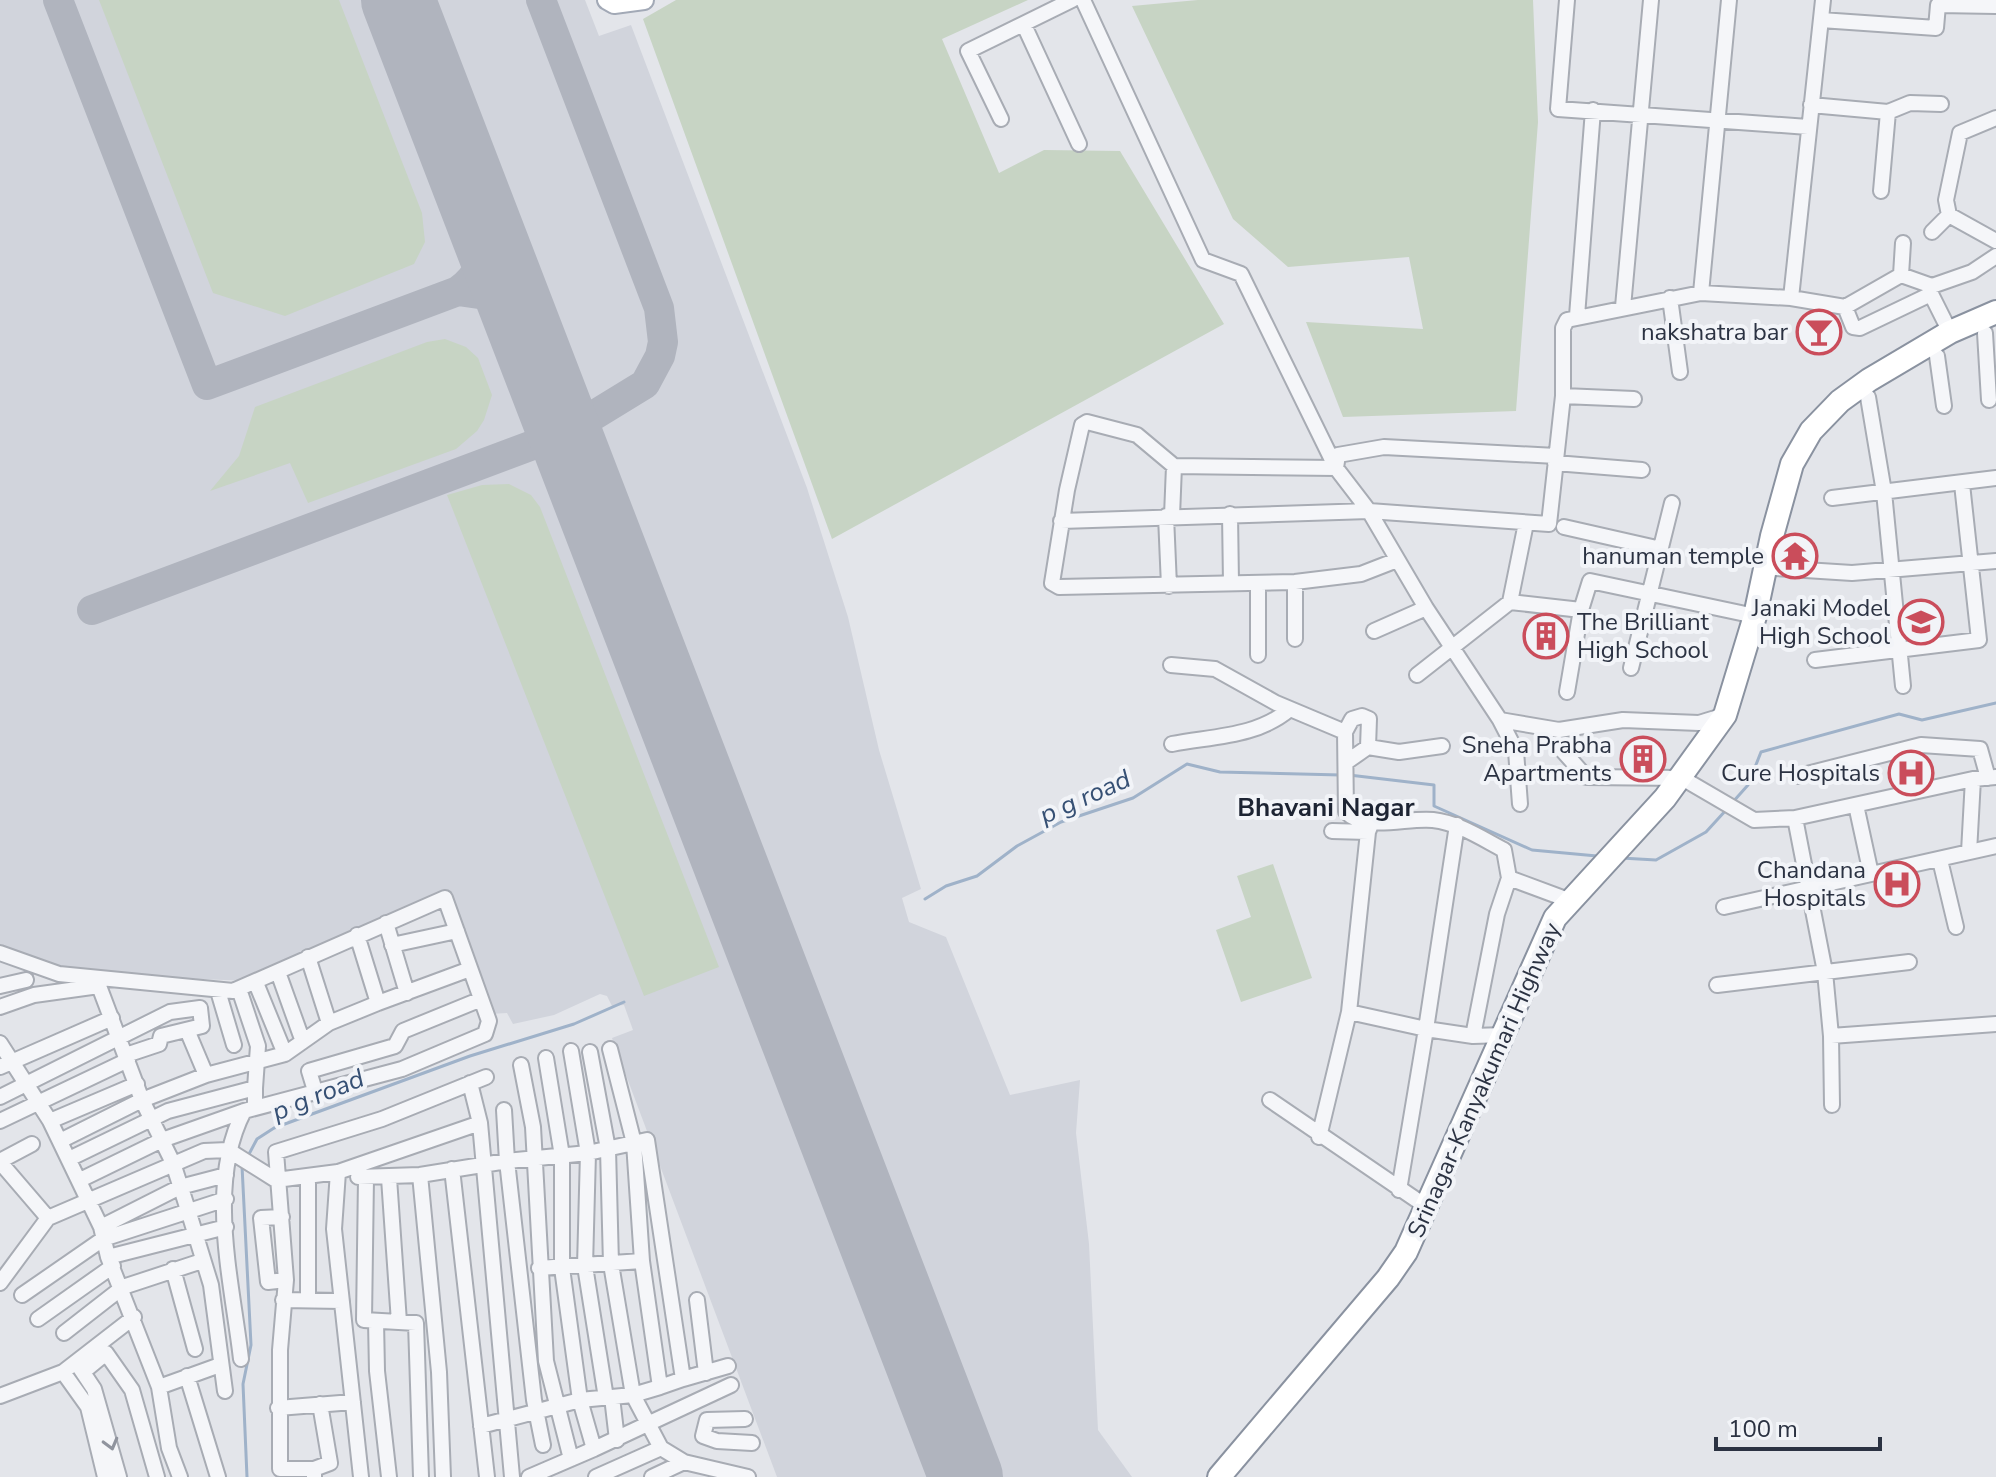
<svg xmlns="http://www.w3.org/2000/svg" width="1996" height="1477" font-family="'Nunito Sans',sans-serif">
<rect width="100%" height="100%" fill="#e3e5ea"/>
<path fill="#d1d4dc" d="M 0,0 L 585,0 L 599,36 L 631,25 L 807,488 L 848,617 L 879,750 L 921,889 L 902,898 L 909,922 L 946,937 L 1010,1095 L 1080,1080 L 1076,1133 L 1089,1244 L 1098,1430 L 1132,1477 L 777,1477 L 612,1038 L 633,1030 L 624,1005 L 612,1006 L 607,996 L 600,994 L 554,1015 L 513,1024 L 507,1013 L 490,1014 L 447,891 L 248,981 L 81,974 L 0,951 Z"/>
<path fill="#c7d4c4" d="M 99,0 L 339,0 L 422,213 L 425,242 L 414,264 L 285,316 L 213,293 Z
M 676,0 L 1028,0 L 942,39 L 999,173 L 1044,150 L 1120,151 L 1224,324 L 832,539 L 643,19 Z
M 1198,0 L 1533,0 L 1538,122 L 1516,411 L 1343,417 L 1306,322 L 1423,329 L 1409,257 L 1288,267 L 1233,219 L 1132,6 Z
M 445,339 L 466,347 L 478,358 L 492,395 L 484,420 L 477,431 L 456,449 L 308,503 L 290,463 L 210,491 L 239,456 L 255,407 L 427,342 Z
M 509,484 L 531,495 L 540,507 L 719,967 L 644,996 L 447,495 L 482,485 Z
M 1273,864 L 1312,978 L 1241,1002 L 1216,930 L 1251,917 L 1237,876 Z"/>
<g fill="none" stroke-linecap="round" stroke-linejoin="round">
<path stroke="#9fb2c9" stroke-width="3" d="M 1349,775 L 1434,785 L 1434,806 L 1532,850 L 1597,856
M 1732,803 L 1748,785 L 1761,752 L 1899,714 L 1922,720 L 1996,703
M 1621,858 L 1656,860 L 1706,832 L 1727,809
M 925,899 L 946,886 L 977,876 L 1017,846 L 1061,822 L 1133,798 L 1187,764 L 1220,772 L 1341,775
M 248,1156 L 257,1139 L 274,1128 L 470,1056 L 574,1024 L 624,1002
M 242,1166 L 251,1345 L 243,1384 L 247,1477"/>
<path stroke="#b0b4be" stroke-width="30" d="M 58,0 L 207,385 L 458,291 C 480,275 488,254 485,227
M 458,291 L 493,296 L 521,319
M 92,610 L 565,433 L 645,384 L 660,356 L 663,342 L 659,308 L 541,0
M 953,1443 L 959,1477"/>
<path stroke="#b0b4be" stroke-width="74" d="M 398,0 L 966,1477"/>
<g stroke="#a8acb4" stroke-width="18">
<path id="minor" d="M 1083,0 L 1203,260 L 1241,274 L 1336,468 L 1369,511 L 1426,608 L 1500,720 L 1516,751 L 1520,804
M 1567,0 L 1558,109 L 1808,127
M 1821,20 L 1936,28 L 1938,5 L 1996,6
M 1024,25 L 1079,144
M 1811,105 L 1888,112 L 1910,103 L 1941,104
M 1996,118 L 1960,133 L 1946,200 L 1949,215 L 1996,241
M 1001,119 L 968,51 L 1072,0
M 1881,191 L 1888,112
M 1932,232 L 1949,215
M 1901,275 L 1903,243
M 1932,286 L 1931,294 L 1950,332
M 1701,293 L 1729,0
M 1670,298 L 1680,372
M 1791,298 L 1823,0
M 1623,307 L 1651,0
M 1845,307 L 1853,327 L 1860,328 L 1931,294
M 1577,316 L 1593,110
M 1985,333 L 1989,400
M 1937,356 L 1944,406
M 1563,396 L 1634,399
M 1868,397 L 1884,492 L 1903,686
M 1555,463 L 1642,470
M 1174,466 L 1137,435 L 1087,422 L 1082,425 L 1067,490 L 1052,583 L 1059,587 L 1295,582 L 1361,574 L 1397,560
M 1336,468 L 1338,455 L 1384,447 L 1556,456
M 1832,498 L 1996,478
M 1230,514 L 1231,583
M 1166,516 L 1169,586
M 1172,516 L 1174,466 L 1336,468
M 1061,521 L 1369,511 L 1549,524 L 1563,396 L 1563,328 L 1567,320 L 1701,293 L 1791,298 L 1845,307 L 1901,275 L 1932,286 L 1972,272 L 1996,256
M 1526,523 L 1510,602 L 1581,610
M 1564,527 L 1661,549
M 1775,568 L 1852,573 L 1996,561
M 1295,582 L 1295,639
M 1258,584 L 1258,655
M 1374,631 L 1426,608
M 1815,660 L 1979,640 L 1962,484
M 1171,665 L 1215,669 L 1276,703 L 1345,732
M 1631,668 L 1672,503
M 1417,675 L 1510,602
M 1567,692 L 1581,610 L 1590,581 L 1755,616
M 1500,720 L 1559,730 L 1623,720 L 1699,723 L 1725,715
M 1172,744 C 1214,736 1257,737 1290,709
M 1368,747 L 1369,719 L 1362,716 L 1352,719 L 1345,732 L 1346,812 C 1366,832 1408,817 1433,820 C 1459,823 1481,838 1504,850 L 1509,878 L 1571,901
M 1563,751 L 1586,777 L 1682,778 L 1754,820 L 1795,818 L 1973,779 L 1996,777
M 1348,761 L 1368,747 L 1399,752 L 1442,746
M 1799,776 L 1921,745 L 1980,749 L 1988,778
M 1856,805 L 1871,874
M 1795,818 L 1825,972 L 1831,1036 L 1832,1105
M 1457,825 L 1426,1029 L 1473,1036
M 1332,831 L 1368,832
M 1969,852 L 1973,779
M 1940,860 L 1956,927
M 1724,907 L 1996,846
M 386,923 L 407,993
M 357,935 L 378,1003 L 470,969
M 392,945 L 457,931
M 0,953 L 59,974 L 233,991 L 445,898 L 489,1021 L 485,1034 L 402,1069 L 244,1111 L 162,1140 L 80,1180
M 308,957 L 329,1023
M 278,972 L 302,1039
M 102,979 L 99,986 L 142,1100 L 173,1163 L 188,1210 L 211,1285 L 225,1391
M 1717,985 L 1909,962
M 0,986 L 26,980
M 239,989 L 258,1046 L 255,1088
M 218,991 L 234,1045
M 0,1007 L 34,995 L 99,986
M 1349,1012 L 1426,1029 L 1399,1190
M 187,1030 L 206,1075
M 1504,1035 L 1473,1036 L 1497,914 L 1509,878
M 1831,1036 L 1996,1024
M 0,1043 L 50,1121 L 101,1227 L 108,1257 L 159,1387 L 169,1448 L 180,1477
M 571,1051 L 588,1153 L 585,1266 L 606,1398 L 612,1397 L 617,1440
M 590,1052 L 608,1149 L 611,1264 L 633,1395 L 661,1448 L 684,1462 L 748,1477
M 285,1054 L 329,1023 L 378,1003
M 546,1058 L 562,1156 L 562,1268 L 580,1400 L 594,1449 L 731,1385
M 521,1065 L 533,1127 L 546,1361 L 571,1459
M 0,1067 L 112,1018
M 470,1083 L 480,1123 L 512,1477
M 316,1094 L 309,1071 L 395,1046 L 403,1031 L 479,1000
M 0,1097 L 170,1012 L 200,1008 L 202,1026 L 161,1036 L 159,1044 L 126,1055
M 1270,1100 L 1427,1207
M 0,1121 L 128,1060
M 50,1121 L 137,1084
M 1319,1137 L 1349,1012 L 1368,832 L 1372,822
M 60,1141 L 142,1100 L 206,1075 L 285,1054 L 256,983
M 69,1159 L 168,1111 L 255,1088 L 255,1108
M 0,1161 L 32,1144
M 0,1162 L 48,1218
M 452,1169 L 487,1477
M 338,1172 L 334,1229 L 361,1477
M 420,1175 L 439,1372 L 443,1477
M 358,1177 L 420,1175 L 507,1161 L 504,1110
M 366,1178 L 364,1320 L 416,1323 L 421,1477
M 389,1178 L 399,1322
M 282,1217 L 261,1218 L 268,1282 L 286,1280
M 101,1227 L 180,1187 L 226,1175
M 108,1257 L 226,1227
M 539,1268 L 642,1261
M 173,1269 L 195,1349
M 0,1283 L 48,1218 L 204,1151 L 228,1150 L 276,1180 L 338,1172 L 480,1123
M 22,1295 L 103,1239 L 226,1199
M 283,1300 L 342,1301
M 308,1300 L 308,1176
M 697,1300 L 706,1373
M 38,1319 L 113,1266
M 376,1321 L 377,1371 L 389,1477
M 64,1333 L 123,1287 L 202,1261
M 241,1359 C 232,1281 206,1184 244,1111
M 78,1365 L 94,1389 L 119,1477
M 63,1372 L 88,1407 L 105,1477
M 83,1372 L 106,1353 L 132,1390 L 157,1477
M 187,1376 L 218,1477
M 683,1379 L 728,1366
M 159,1387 L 220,1365
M 0,1396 L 63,1372 L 134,1317
M 278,1408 L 353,1402
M 745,1419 L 707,1420 L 703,1436 L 717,1441 L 752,1443
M 481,1426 L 580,1400 L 633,1395 L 660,1387 L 642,1261 L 634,1143 L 610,1049
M 543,1445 L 534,1400 L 507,1161 L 588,1153 L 647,1140 L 683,1379 L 660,1387
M 314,1469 L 330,1463 L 320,1404
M 314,1477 L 314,1469 L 280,1469 L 280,1350 L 286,1280 L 276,1152 L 382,1119 L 486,1077
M 529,1477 L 594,1449
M 596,1477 L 661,1448
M 652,1477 L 684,1462"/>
</g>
<g stroke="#a2a9b6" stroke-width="22">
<path id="major" d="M 607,0 L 614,4 L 644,0"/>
</g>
<g stroke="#8a92a0" stroke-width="26">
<path id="highway" d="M 1219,1477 L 1388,1278 L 1406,1252 L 1555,918 L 1665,798 L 1725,715 L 1755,616 L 1772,536 L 1792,464 L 1811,431 L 1840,401 L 1869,380 L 1950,332 L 1996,312"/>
</g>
<use href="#minor" stroke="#f5f6f9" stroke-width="14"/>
<use href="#major" stroke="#fff" stroke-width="18"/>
<use href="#highway" stroke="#fff" stroke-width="22"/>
</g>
<defs><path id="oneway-chevron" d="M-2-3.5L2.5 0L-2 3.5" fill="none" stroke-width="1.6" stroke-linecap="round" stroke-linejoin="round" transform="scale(2)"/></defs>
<use stroke="#90949e" href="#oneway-chevron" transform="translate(111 1444) rotate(75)"/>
<defs>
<g id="bar-ring" transform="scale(2.3)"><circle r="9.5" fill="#f2f4f8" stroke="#ca4d5b" stroke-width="1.5"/><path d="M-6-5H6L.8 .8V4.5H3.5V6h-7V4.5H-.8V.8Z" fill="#ca4d5b"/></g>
<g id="temple-ring" transform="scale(2.3)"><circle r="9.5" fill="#f2f4f8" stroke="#ca4d5b" stroke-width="1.5"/><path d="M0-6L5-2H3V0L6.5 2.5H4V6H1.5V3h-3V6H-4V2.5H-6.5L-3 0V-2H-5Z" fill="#ca4d5b"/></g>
<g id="school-ring" transform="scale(2.3)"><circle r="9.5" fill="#f2f4f8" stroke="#ca4d5b" stroke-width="1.5"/><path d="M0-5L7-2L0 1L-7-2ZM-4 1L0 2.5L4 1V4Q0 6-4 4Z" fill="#ca4d5b"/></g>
<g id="building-ring" transform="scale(2.3)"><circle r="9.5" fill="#f2f4f8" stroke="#ca4d5b" stroke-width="1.5"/><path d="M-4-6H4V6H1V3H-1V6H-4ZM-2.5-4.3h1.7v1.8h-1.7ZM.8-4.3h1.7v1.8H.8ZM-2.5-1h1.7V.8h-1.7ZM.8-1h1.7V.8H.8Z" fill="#ca4d5b"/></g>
<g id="hospital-ring" transform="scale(2.3)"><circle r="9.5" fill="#f2f4f8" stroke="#ca4d5b" stroke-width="1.5"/><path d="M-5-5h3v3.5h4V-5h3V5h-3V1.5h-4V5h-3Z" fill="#ca4d5b"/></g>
</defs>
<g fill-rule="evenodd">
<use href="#bar-ring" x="1819" y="332"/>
<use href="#temple-ring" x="1795" y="556"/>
<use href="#school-ring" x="1921" y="622"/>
<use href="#building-ring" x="1546" y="636"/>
<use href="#building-ring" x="1643" y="759"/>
<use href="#hospital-ring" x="1911" y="773"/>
<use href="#hospital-ring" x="1897" y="884"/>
</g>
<g text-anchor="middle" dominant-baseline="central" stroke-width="8" stroke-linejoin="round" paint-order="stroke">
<g font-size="24" fill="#2b3242" stroke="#f2f4f8" text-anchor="end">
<text x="1788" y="332">nakshatra bar</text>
<text x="1764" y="556">hanuman temple</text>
<text x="1890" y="608">Janaki Model<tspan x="1890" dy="28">High School</tspan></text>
<text x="1577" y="622" text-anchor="start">The Brilliant<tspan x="1577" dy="28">High School</tspan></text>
<text x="1612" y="745">Sneha Prabha<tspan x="1612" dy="28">Apartments</tspan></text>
<text x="1880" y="773">Cure Hospitals</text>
<text x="1866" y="870">Chandana<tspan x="1866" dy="28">Hospitals</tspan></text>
</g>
<g font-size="24" fill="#2b3242" stroke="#f2f4f8">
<text transform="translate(1484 1080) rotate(-66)">Srinagar-Kanyakumari Highway</text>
</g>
<g font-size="26" font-style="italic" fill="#365074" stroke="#f2f4f8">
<text transform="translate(1085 797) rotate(-24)">p g road</text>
<text transform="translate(318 1095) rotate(-22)">p g road</text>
</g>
<g font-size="26" font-weight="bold" fill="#1d2433" stroke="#f2f4f8">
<text x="1326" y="807">Bhavani Nagar</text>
</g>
</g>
<path d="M1716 1437v12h164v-12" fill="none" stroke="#2b3242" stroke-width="4"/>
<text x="1728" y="1437" font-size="24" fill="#2b3242" stroke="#f2f4f8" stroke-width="6" paint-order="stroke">100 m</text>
</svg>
